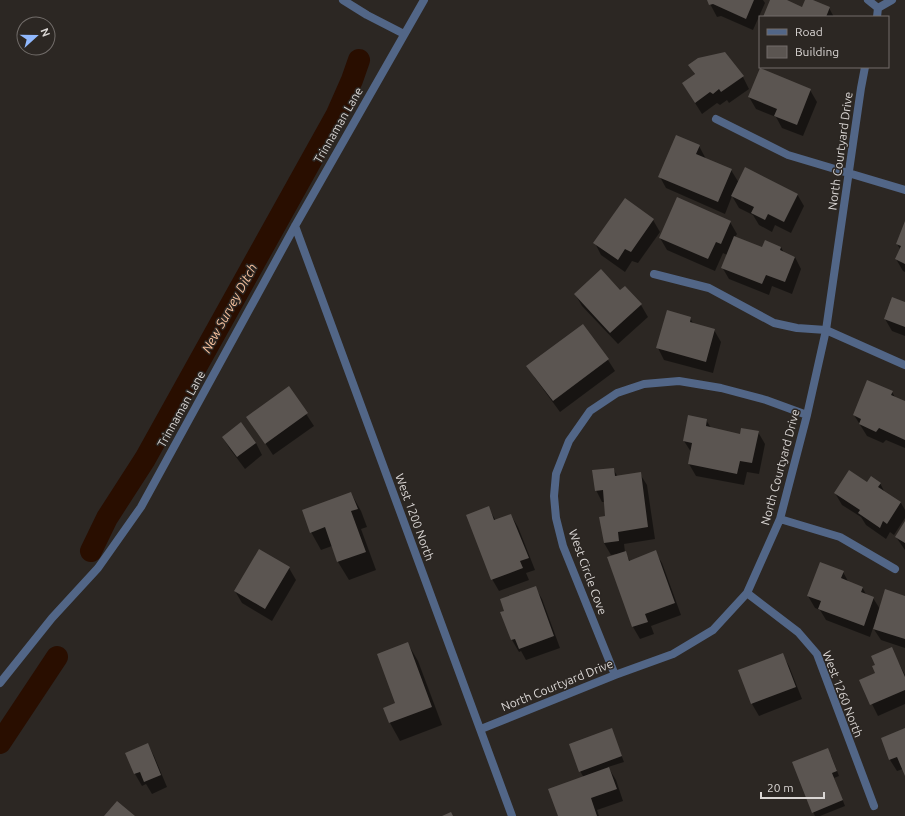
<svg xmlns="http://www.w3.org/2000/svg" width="905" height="816" font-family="Ubuntu,sans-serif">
<rect width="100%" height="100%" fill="#2c2723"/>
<path fill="#0007" d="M 708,0 L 763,0 L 765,3 L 753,30 L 721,16 L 717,17 Z
M 771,0 L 784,0 L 802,8 L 806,0 L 811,0 L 829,8 L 834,17 L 764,17 Z
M 690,65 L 743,77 L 749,89 L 729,103 L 727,100 L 720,105 L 717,103 L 702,114 L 683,84 L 695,75 Z
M 810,90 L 817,102 L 803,136 L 782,128 L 776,117 L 756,109 L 749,97 Z
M 699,146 L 706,159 L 731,170 L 739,183 L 797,194 L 804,206 L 791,233 L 775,225 L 772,232 L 759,225 L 753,215 L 739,208 L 732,196 L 725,214 L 666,188 L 660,177 Z
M 653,220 L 660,232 L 638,263 L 632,261 L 625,272 L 601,255 L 595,243 Z
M 730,222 L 737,234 L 735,237 L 763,248 L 781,247 L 784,253 L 795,257 L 801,269 L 792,294 L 772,286 L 769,295 L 729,279 L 722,267 L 727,255 L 723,253 L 715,271 L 667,250 L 660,238 Z
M 905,223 L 905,272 L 903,271 L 896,259 L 900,249 L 897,244 Z
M 620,291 L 641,305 L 648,317 L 618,344 L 582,306 L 575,294 Z
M 905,303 L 905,336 L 892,331 L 885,319 Z
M 690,318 L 694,325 L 714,330 L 721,342 L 713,373 L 664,360 L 658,348 Z
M 608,360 L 615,371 L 560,412 L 535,378 L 528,366 Z
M 289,388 L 314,426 L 273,455 L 248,417 Z
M 892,392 L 896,399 L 905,402 L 905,448 L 886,440 L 883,443 L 867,436 L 854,415 Z
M 706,420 L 711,428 L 741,435 L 758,432 L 765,444 L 759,474 L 747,472 L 744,485 L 696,476 L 689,464 L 691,452 L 684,441 Z
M 223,438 L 256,443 L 262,455 L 245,469 L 230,449 Z
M 613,469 L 618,477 L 640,474 L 647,485 L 655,539 L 624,544 L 625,552 L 630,561 L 655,552 L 662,563 L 681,615 L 651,626 L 654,634 L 640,639 L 633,627 L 608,558 L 618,555 L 617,554 L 611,555 L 604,543 L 606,517 L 605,502 L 602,502 L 596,490 Z
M 880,483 L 885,493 L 901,503 L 905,510 L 905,518 L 894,535 L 890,532 L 886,539 L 866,525 L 861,517 L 842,505 L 835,493 L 867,484 Z
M 351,493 L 361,511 L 367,527 L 361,529 L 376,570 L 349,580 L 338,562 L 332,546 L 321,550 L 311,532 Z
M 488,507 L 496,521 L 511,515 L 518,527 L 535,570 L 526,573 L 529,580 L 499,591 L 492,579 Z
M 905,523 L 905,550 L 896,537 Z
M 289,568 L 296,580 L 272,621 L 242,603 L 235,591 Z
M 843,572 L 849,583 L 862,587 L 867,596 L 873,598 L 880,609 L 905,597 L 905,648 L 881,640 L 873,628 L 870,637 L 826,620 L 820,610 L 815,608 L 808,596 Z
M 535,587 L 542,599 L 560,648 L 526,660 L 521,651 L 519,652 L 512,640 L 502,613 Z
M 408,644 L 418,661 L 442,725 L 400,741 L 390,723 L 384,708 L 396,703 Z
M 891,648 L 905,675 L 905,704 L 878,716 L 860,680 L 876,673 Z
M 782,654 L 789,666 L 802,699 L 759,716 L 752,704 L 739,671 Z
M 611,729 L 624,762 L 608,767 L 616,780 L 623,801 L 597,810 L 599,816 L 559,816 L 584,778 L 580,771 Z
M 905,729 L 905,774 L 903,769 L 897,771 L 890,760 L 882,738 Z
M 148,744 L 154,756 L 167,787 L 152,794 L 146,784 L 142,786 L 135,774 L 126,753 Z
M 831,755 L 839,776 L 834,778 L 845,806 L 820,816 L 815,816 L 813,812 Z"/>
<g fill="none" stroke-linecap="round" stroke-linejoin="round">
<path stroke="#290e00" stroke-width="22" d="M 91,551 L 107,518 L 145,459 L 337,114 L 352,80 L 359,60
M 0,743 L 57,657"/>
</g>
<path fill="#5b5551" d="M 707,0 L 754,0 L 746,19 L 713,4 L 709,5 Z
M 770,0 L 787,0 L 802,7 L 805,0 L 813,0 L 830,7 L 826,17 L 763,17 Z
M 725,52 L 744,76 L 721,92 L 719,89 L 713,94 L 710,92 L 695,103 L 682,83 L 695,74 L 688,65 L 698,58 Z
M 760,68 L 811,89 L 797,125 L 774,116 L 777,109 L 748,97 Z
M 676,135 L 700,145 L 696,154 L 732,169 L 718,202 L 658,177 Z
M 745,167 L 798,194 L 784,222 L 768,214 L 765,220 L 751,213 L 754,207 L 731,196 Z
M 677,197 L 731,221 L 721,244 L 716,242 L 708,259 L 659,238 Z
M 625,198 L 654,219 L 631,252 L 625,249 L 618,260 L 593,243 Z
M 905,221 L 905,264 L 895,259 L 901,246 L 896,244 Z
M 734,236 L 762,247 L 765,240 L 781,247 L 780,250 L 795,257 L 785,282 L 766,275 L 762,284 L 721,268 Z
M 601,269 L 620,290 L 625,286 L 642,304 L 610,333 L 574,294 Z
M 892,297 L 905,302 L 905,327 L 884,319 Z
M 667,310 L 691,317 L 690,322 L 715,329 L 706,362 L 656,348 Z
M 583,324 L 609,359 L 553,401 L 526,366 Z
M 867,380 L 893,391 L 891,395 L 905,401 L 905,440 L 879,428 L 876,432 L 859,424 L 861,419 L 853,415 Z
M 289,386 L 308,413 L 265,444 L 246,417 Z
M 688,415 L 707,419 L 706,426 L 740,434 L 741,428 L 759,431 L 752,463 L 740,461 L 737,474 L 688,464 L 692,443 L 683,441 Z
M 241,422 L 256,443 L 237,457 L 222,437 Z
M 614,468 L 615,476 L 641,472 L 648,527 L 618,532 L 619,541 L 604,543 L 599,517 L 605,516 L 603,490 L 595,491 L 592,470 Z
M 849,470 L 867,482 L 871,476 L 881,483 L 878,487 L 901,502 L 887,524 L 883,521 L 880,528 L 858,513 L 860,510 L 834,493 Z
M 351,492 L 358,509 L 351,511 L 366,552 L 337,562 L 325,527 L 310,533 L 302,510 Z
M 489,506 L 494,520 L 511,514 L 529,558 L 520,561 L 523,568 L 491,580 L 466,515 Z
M 905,521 L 905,543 L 895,537 Z
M 259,549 L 290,567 L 265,609 L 234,591 Z
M 656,550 L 675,603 L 645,614 L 648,622 L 632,627 L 607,557 L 626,551 L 629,561 Z
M 820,562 L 844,571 L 841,578 L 863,587 L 861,592 L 874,597 L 864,626 L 818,609 L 821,601 L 807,596 Z
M 536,586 L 554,636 L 519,649 L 515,639 L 511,640 L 500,612 L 504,611 L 500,599 Z
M 885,589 L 905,596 L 905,639 L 873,629 Z
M 408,642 L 432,707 L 389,723 L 383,708 L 395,703 L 377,654 Z
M 892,647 L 905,677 L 905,690 L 870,705 L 859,680 L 875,673 L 872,666 L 875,665 L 871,656 Z
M 783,653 L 796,687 L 751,704 L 738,670 Z
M 612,728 L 622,756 L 579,772 L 569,744 Z
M 905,728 L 905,776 L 897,757 L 889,760 L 881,738 Z
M 148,743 L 161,775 L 144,782 L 140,772 L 134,774 L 125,753 Z
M 828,748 L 837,771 L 832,773 L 843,800 L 812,813 L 792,762 Z
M 609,767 L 617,789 L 591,798 L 597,816 L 558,816 L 548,789 Z
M 117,801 L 135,816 L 104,816 Z
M 451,812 L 453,816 L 442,816 Z"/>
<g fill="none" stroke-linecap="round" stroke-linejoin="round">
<path stroke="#526687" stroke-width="8" d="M 343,0 L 367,15 L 404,34
M 868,0 L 878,8
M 878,8 L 892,0
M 877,17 L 878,8
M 716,119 L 788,155 L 905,190
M 295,226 L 512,816
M 654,274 L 709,288 L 774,323 L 797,328 L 826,330 L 905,365
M 780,519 L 840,537 L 895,569
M 747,593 L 798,632 L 817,654 L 874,806
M 615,675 L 563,546 L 556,518 L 554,496 L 556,474 L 569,441 L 590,411 L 617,393 L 644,384 L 679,381 L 721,388 L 766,400 L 807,415
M 0,683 L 52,618 L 98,568 L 141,507 L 295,226 L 424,0
M 481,729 L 615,675 L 673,654 L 713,630 L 747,593 L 780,519 L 807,415 L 826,330 L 861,88 L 865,67"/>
</g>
<g text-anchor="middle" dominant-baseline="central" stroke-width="3" stroke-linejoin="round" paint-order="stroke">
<g font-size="12" fill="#dad6d4" stroke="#2c2723">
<text transform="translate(338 125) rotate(-60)">Trinnaman Lane</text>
<text transform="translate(840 151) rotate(-82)">North Courtyard Drive</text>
<text transform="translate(181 409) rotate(-61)">Trinnaman Lane</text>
<text transform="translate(780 467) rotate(-75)">North Courtyard Drive</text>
<text transform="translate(415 517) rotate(70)">West 1200 North</text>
<text transform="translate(588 572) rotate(70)">West Circle Cove</text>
<text transform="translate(557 685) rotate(-22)">North Courtyard Drive</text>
<text transform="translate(843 694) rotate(69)">West 1260 North</text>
</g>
<g font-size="13" font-style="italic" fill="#f7c09c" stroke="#2c2723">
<text transform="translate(229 308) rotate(-61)">New Survey Ditch</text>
</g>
</g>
<rect x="759" y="16" width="130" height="52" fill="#2c2723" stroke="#726d6a"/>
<rect x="767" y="29" width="20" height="6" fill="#526687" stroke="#726d6a"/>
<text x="795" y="36" font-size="12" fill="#dad6d4">Road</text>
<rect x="767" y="46" width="20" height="12" fill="#5b5551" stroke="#726d6a"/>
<text x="795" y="56" font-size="12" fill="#dad6d4">Building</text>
<g transform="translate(36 36) rotate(69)"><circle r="19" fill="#2c2723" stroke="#726d6a"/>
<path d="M0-3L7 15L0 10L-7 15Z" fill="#90b8fd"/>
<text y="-6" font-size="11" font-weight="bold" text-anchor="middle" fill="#dad6d4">N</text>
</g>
<path d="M761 792v6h63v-6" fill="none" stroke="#dad6d4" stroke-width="2"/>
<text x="767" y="792" font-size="12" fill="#dad6d4" stroke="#2c2723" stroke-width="3" paint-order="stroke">20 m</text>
</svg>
